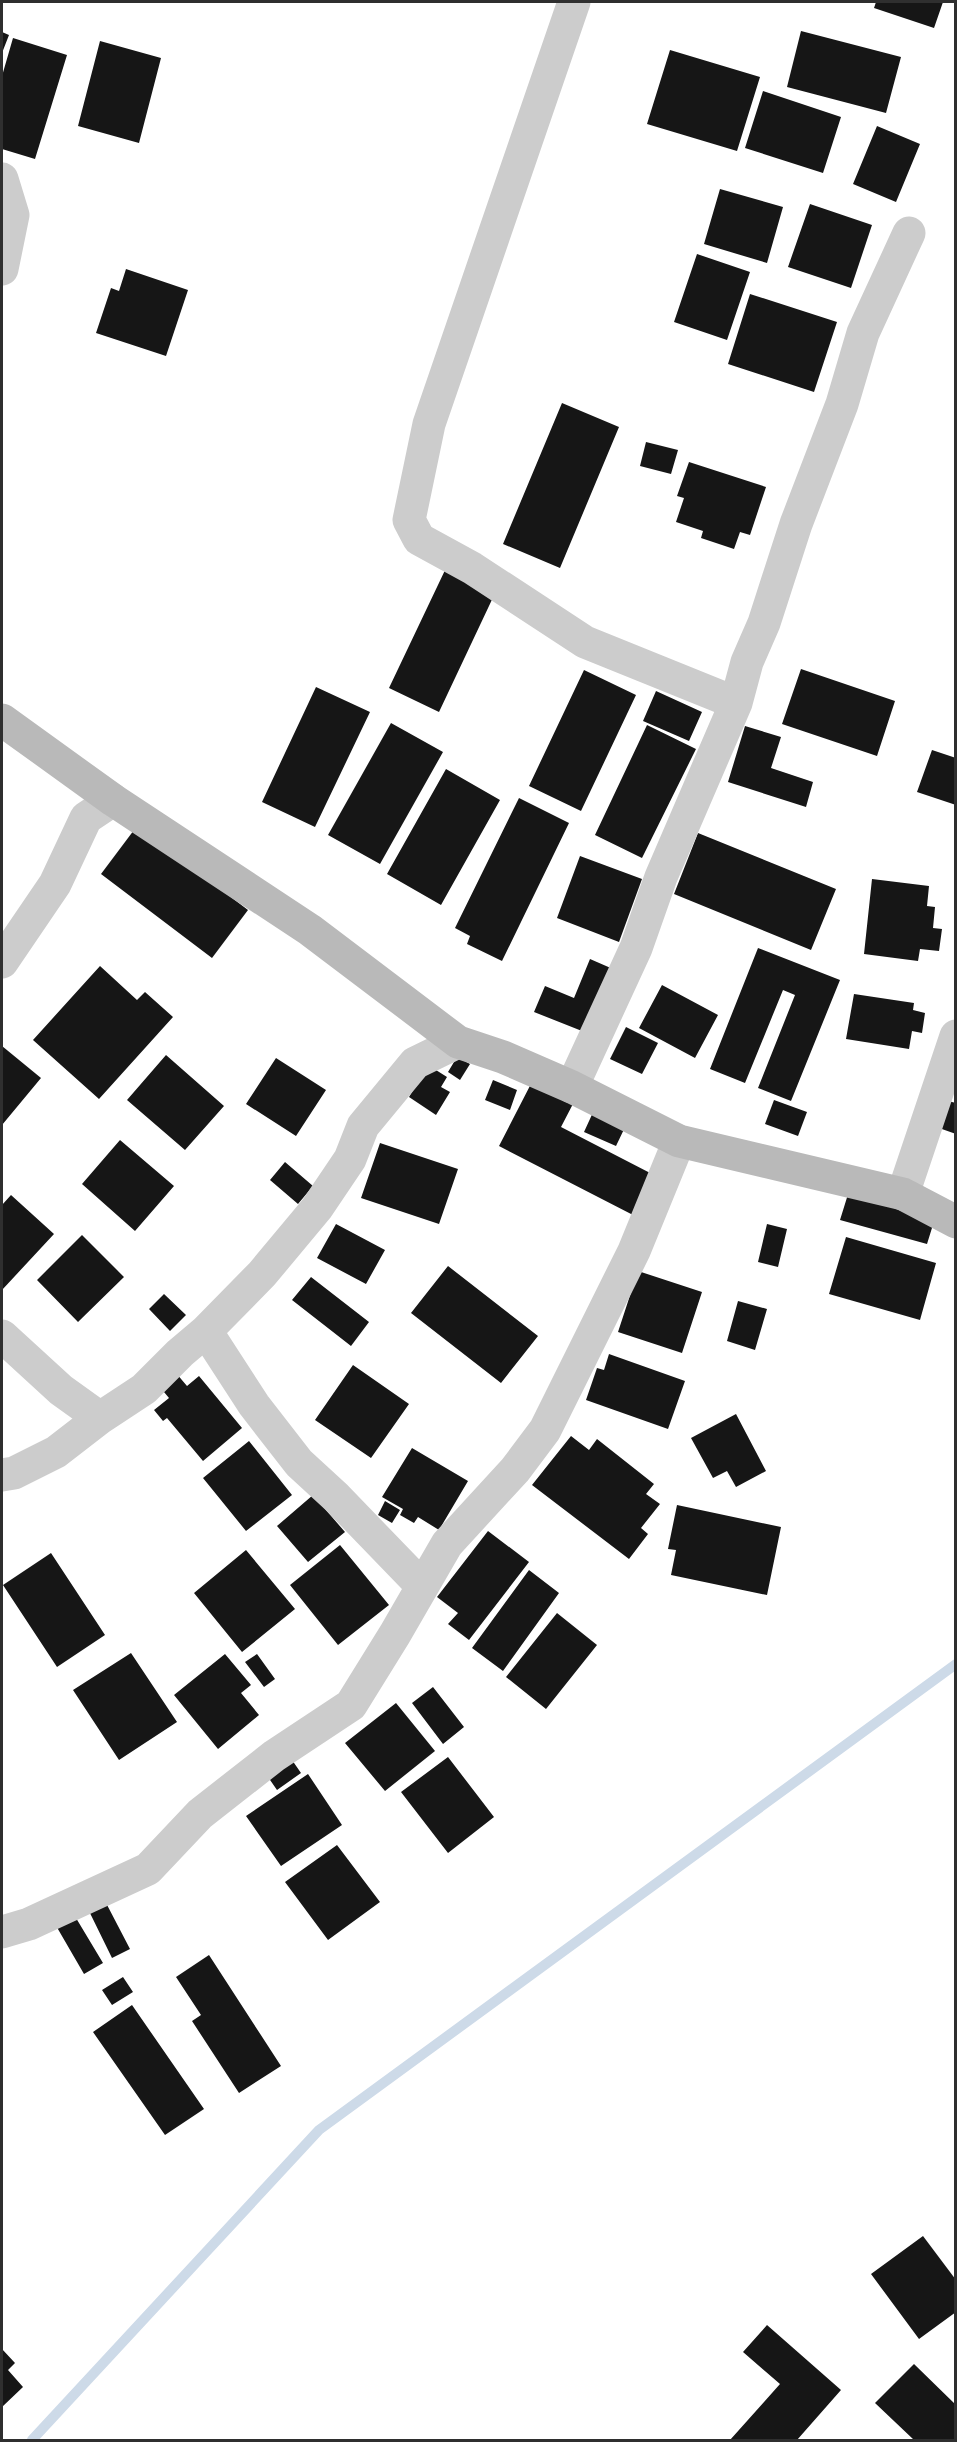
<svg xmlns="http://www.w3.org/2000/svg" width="957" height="2442" font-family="'Asap Condensed',sans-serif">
<rect width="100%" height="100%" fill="#fff"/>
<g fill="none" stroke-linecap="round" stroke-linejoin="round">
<path stroke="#cddae8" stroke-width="10" d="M 32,2440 L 319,2130 L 956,1664"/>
</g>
<path fill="#161616" d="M 876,2 L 943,2 L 934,28 L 874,8 Z
M 801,31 L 901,57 L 886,113 L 787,87 Z
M 2,32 L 9,35 L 2,53 Z
M 13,38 L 67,55 L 35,159 L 2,149 L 2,76 Z
M 100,41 L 161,58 L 139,143 L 78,126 Z
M 670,50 L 760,77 L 737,151 L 647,124 Z
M 763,91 L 841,117 L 823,173 L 745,148 Z
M 877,126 L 920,144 L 896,202 L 853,184 Z
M 720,189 L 783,207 L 767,263 L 704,244 Z
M 810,204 L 872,225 L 851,288 L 788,267 Z
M 697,254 L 750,272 L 727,340 L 674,322 Z
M 126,269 L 188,290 L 166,356 L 96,333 L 111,288 L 119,291 Z
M 750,294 L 837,322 L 814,392 L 728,364 Z
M 562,403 L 619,427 L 560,568 L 503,544 Z
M 646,442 L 678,450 L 671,474 L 640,466 Z
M 689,462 L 766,487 L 750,535 L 740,532 L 734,549 L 701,538 L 703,531 L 676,522 L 684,498 L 677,496 Z
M 447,566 L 497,589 L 439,712 L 389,688 Z
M 801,669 L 895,701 L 877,756 L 782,724 Z
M 584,670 L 636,695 L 581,811 L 529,786 Z
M 316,687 L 370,712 L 315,827 L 262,802 Z
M 656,691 L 702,712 L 689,741 L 643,721 Z
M 391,723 L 443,752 L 380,864 L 328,835 Z
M 647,725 L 696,749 L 642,858 L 595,835 Z
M 745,726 L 781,737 L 771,768 L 813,782 L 806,807 L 728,782 Z
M 932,750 L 956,758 L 956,805 L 917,792 Z
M 446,769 L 500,800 L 441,905 L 387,874 Z
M 519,798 L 569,823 L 502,961 L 467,944 L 470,936 L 455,928 Z
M 137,826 L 248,910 L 212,958 L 101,874 Z
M 698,833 L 836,889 L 811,950 L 674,894 Z
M 580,856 L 642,879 L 619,942 L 557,918 Z
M 872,879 L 929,886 L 927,906 L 935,907 L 933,928 L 942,929 L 939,951 L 920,949 L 918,961 L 864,954 Z
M 758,948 L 840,980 L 791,1101 L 758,1088 L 795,995 L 783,990 L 745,1083 L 710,1069 Z
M 590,959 L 613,969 L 587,1033 L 534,1012 L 545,986 L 574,998 Z
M 100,966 L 137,1000 L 145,992 L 173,1017 L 99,1099 L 33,1040 Z
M 662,985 L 718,1015 L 695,1058 L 639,1028 Z
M 854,994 L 914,1003 L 913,1010 L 925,1013 L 922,1033 L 912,1031 L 909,1049 L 846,1039 Z
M 626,1027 L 658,1043 L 642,1074 L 610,1059 Z
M 2,1046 L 41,1078 L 2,1125 Z
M 166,1055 L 224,1106 L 185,1150 L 127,1100 Z
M 457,1057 L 470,1064 L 460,1080 L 448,1072 Z
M 276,1058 L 326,1090 L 296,1136 L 246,1104 Z
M 428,1065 L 447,1077 L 441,1087 L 450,1092 L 436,1115 L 409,1097 Z
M 534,1078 L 575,1100 L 561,1127 L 654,1175 L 633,1215 L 499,1146 Z
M 493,1080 L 517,1090 L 510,1110 L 485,1100 Z
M 774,1100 L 807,1112 L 798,1136 L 765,1124 Z
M 948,1101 L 956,1103 L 956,1134 L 939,1128 Z
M 595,1108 L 627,1123 L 616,1146 L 584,1132 Z
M 120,1140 L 174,1186 L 135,1231 L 82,1184 Z
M 380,1143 L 458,1169 L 439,1224 L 361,1198 Z
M 285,1162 L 313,1186 L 298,1204 L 270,1180 Z
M 849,1191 L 936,1215 L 927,1244 L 840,1220 Z
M 11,1195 L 54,1234 L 2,1290 L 2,1205 Z
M 336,1224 L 385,1250 L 366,1284 L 317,1258 Z
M 767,1224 L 787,1229 L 778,1267 L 758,1262 Z
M 82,1235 L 124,1277 L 78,1322 L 37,1280 Z
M 846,1237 L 936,1263 L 920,1320 L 829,1294 Z
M 448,1266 L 538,1336 L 501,1383 L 411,1313 Z
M 638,1271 L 702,1292 L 682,1353 L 618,1332 Z
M 311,1277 L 369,1322 L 351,1346 L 292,1300 Z
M 164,1294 L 186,1315 L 170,1331 L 149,1309 Z
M 738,1301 L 767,1309 L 755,1350 L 727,1341 Z
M 609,1354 L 685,1381 L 668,1429 L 586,1400 L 597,1368 L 604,1370 Z
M 353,1365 L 409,1404 L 371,1458 L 315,1420 Z
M 176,1373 L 187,1386 L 199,1376 L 242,1428 L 203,1461 L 167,1418 L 163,1421 L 154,1410 L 169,1398 L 159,1386 Z
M 736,1414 L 766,1471 L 736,1487 L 727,1471 L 713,1478 L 691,1438 Z
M 571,1436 L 589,1450 L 597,1439 L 654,1484 L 646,1494 L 660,1504 L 641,1528 L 648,1534 L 629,1559 L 532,1485 Z
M 249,1441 L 292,1495 L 246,1531 L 203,1478 Z
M 412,1448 L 468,1481 L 439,1530 L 418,1517 L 414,1523 L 400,1515 L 403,1509 L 382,1497 Z
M 313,1495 L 345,1532 L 308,1562 L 277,1526 Z
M 385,1501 L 400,1510 L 392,1523 L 378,1515 Z
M 677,1505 L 781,1527 L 767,1595 L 671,1575 L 676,1550 L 668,1549 Z
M 488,1531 L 529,1562 L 469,1640 L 448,1624 L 458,1613 L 437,1597 Z
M 340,1545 L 389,1605 L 338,1645 L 290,1585 Z
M 246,1550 L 295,1609 L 242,1652 L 194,1593 Z
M 51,1553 L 105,1635 L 57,1667 L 3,1585 Z
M 529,1570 L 559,1593 L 503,1671 L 472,1648 Z
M 557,1613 L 597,1645 L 546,1709 L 506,1677 Z
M 131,1653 L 177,1722 L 119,1760 L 73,1690 Z
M 225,1654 L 251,1685 L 241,1693 L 259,1715 L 218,1749 L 174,1695 Z
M 257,1654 L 275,1679 L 264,1687 L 245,1662 Z
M 433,1687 L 464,1727 L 443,1744 L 412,1703 Z
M 396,1703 L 435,1751 L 385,1791 L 345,1743 Z
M 448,1757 L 494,1817 L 448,1853 L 401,1792 Z
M 292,1760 L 301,1773 L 277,1790 L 268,1777 Z
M 308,1774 L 342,1825 L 281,1866 L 246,1816 Z
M 337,1845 L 380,1902 L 328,1940 L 285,1882 Z
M 105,1901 L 130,1949 L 112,1958 L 88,1909 Z
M 73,1913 L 103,1963 L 84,1974 L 55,1924 Z
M 209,1955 L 281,2066 L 239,2093 L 192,2021 L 201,2015 L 176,1977 Z
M 123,1977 L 133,1992 L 112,2005 L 102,1990 Z
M 132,2005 L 204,2109 L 165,2135 L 93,2032 Z
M 923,2236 L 956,2280 L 956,2312 L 919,2339 L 871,2274 Z
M 767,2325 L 841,2390 L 797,2440 L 730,2440 L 780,2384 L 743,2352 Z
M 2,2349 L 15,2363 L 8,2370 L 23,2387 L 2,2407 Z
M 914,2364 L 956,2405 L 956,2440 L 914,2440 L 875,2403 Z"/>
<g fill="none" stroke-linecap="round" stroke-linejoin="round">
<path stroke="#ccc" stroke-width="33" d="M 574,2 L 429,424 L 409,520 L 419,539 L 472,568 L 585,642 L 736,703
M 2,179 L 13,215 L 2,269
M 2,962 L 55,884 L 86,818 L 113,800
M 572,1087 L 636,948 L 661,877 L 736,703 L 747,662 L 764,623 L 796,524 L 842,404 L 863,333 L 909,233
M 903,1194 L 956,1036
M 206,1331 L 254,1405 L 299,1463 L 336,1497 L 422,1586
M 2,1336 L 61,1390 L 100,1418
M 2,1475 L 14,1473 L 56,1452 L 100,1418 L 144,1389 L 180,1353 L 206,1331 L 262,1274 L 317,1208 L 350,1159 L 363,1126 L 415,1063 L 458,1042
M 2,1932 L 29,1924 L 148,1869 L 200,1814 L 274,1756 L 351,1705 L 395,1634 L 447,1544 L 515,1470 L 545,1430 L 634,1251 L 679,1141"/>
<path stroke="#b9b9b9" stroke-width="33" d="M 2,720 L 113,800 L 310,930 L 458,1042 L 503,1057 L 572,1087 L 679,1141 L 903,1194 L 956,1222"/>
</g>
<rect width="957" height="2442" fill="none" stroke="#2f2f2f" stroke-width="6"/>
</svg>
